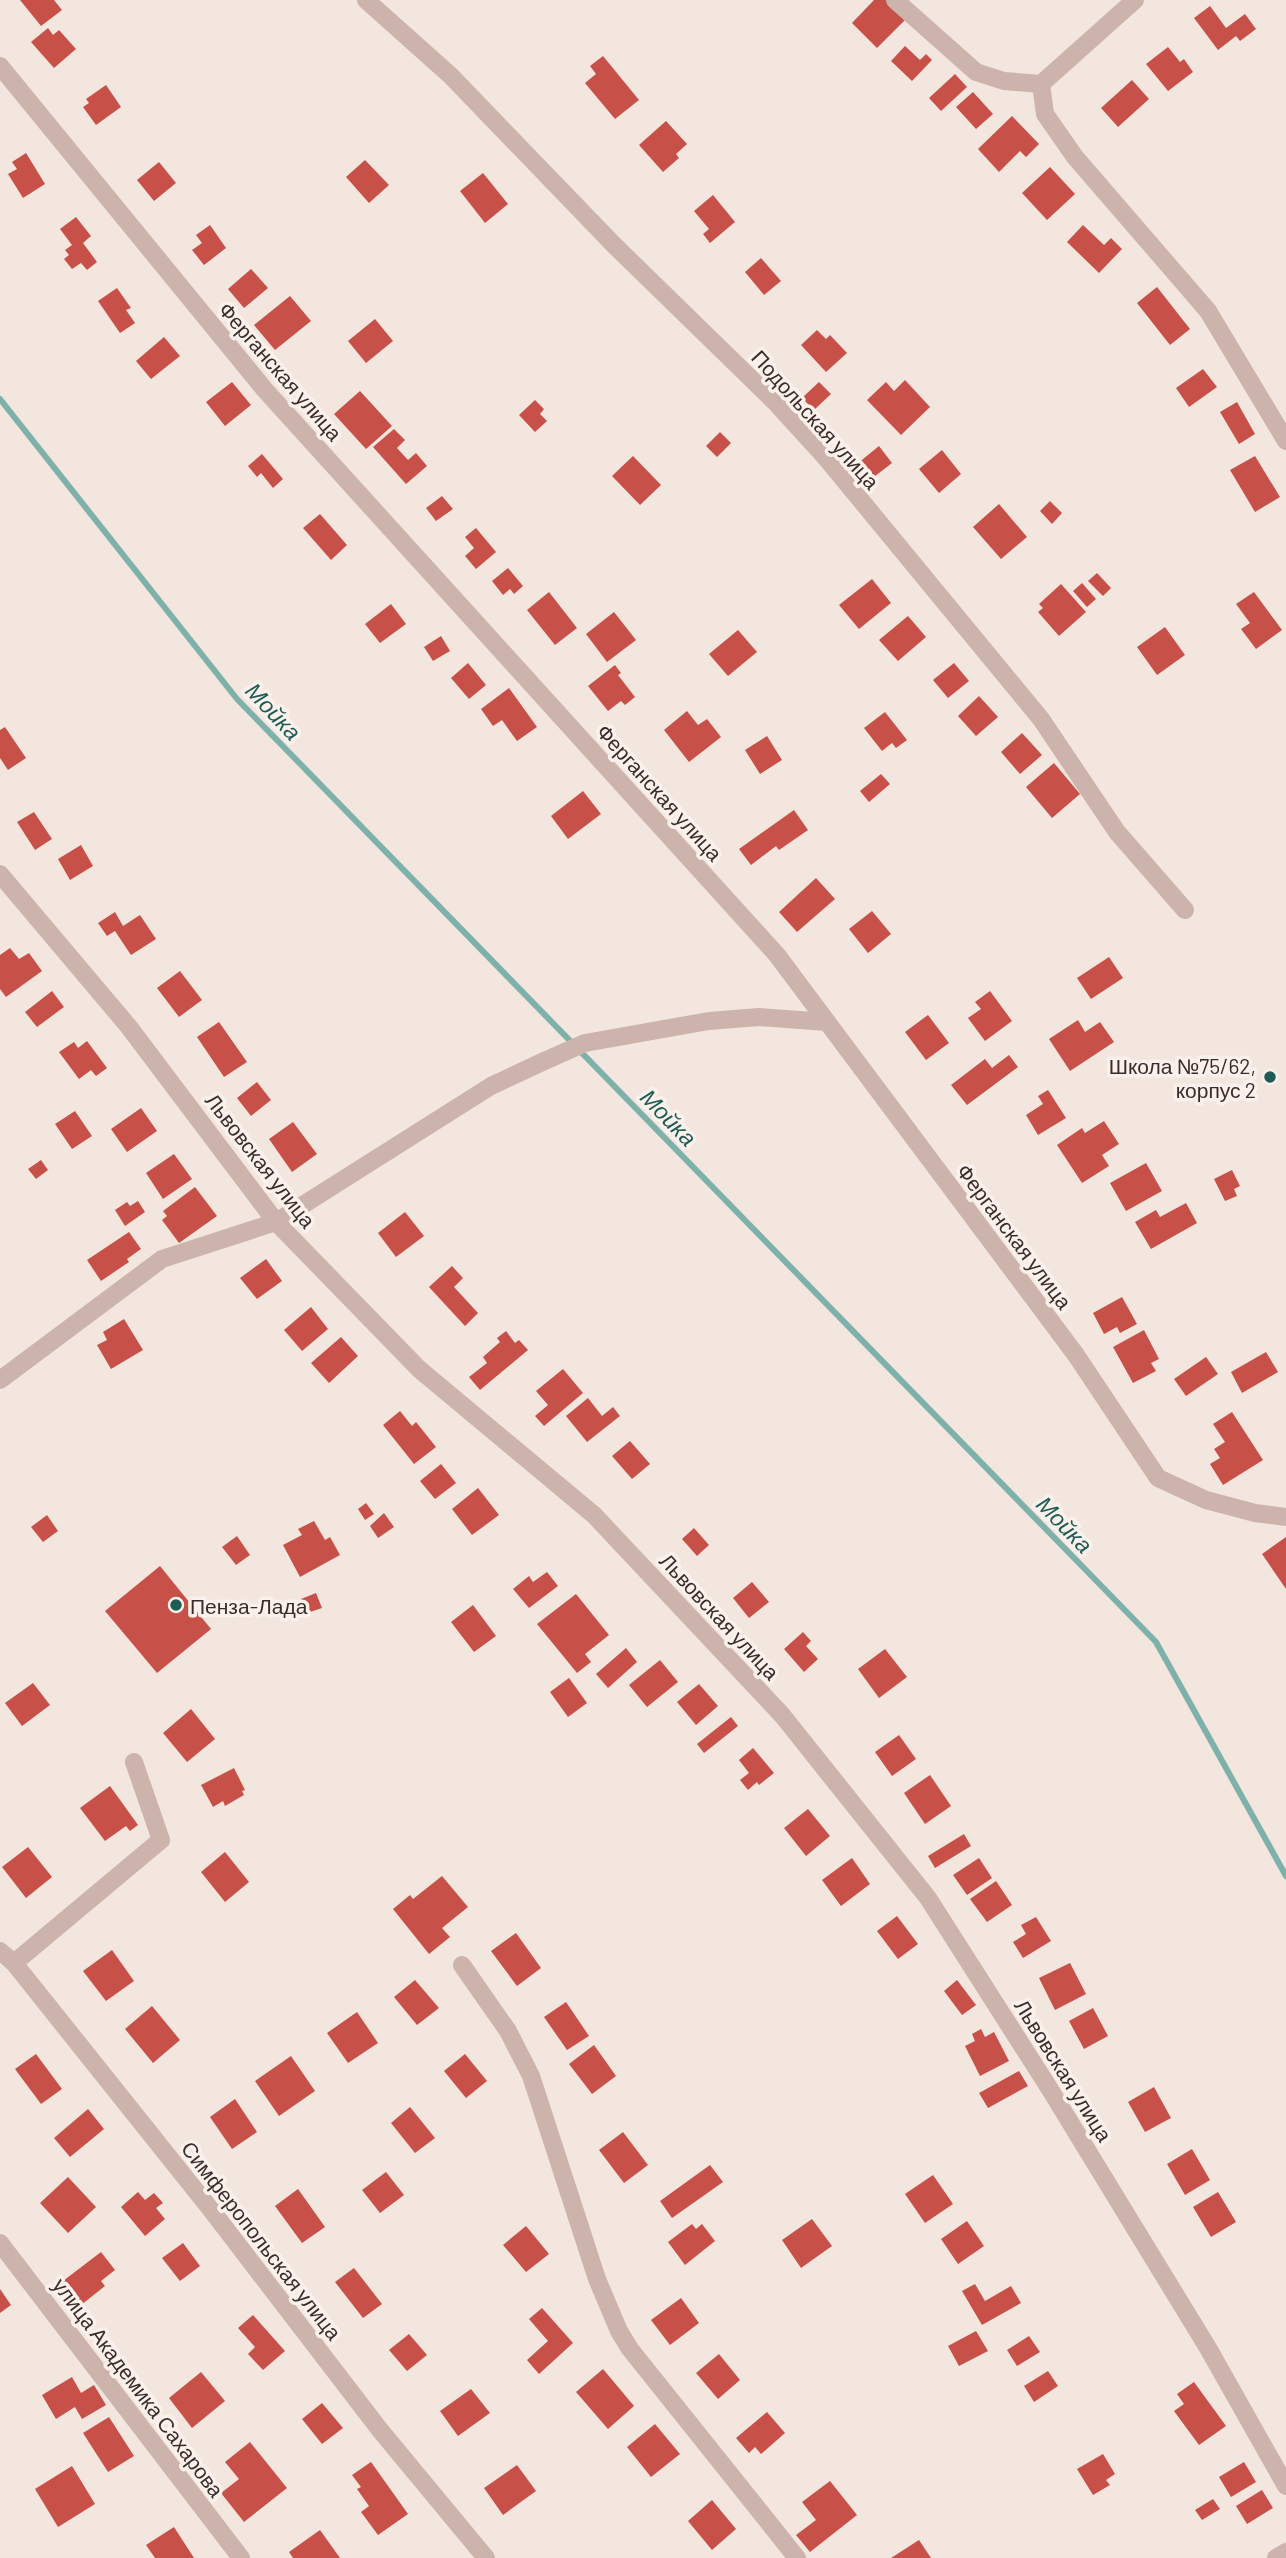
<svg xmlns="http://www.w3.org/2000/svg" width="1286" height="2558" font-family="Barlow,sans-serif">
<rect width="100%" height="100%" fill="#f3e6df"/>
<g fill="none" stroke-linecap="round" stroke-linejoin="round">
<path stroke="#7eb1a9" stroke-width="6" d="M 0,399 L 237,699 L 1156,1642 L 1286,1876"/>
</g>
<path fill="#c75049" d="M 20,0 L 54,0 L 62,10 L 41,26 Z
M 874,0 L 886,0 L 906,19 L 877,48 L 852,23 Z
M 1210,6 L 1226,28 L 1245,14 L 1256,29 L 1240,41 L 1236,36 L 1218,50 L 1194,18 Z
M 48,28 L 53,35 L 59,30 L 76,49 L 54,68 L 31,42 Z
M 905,46 L 920,60 L 926,54 L 932,60 L 912,81 L 891,61 Z
M 1168,47 L 1180,62 L 1184,59 L 1193,72 L 1168,91 L 1146,64 Z
M 603,56 L 639,100 L 615,119 L 585,83 L 596,74 L 590,66 Z
M 955,74 L 967,87 L 941,111 L 929,98 Z
M 1132,80 L 1149,99 L 1118,127 L 1101,108 Z
M 106,85 L 121,107 L 96,125 L 83,107 L 89,103 L 86,99 Z
M 973,92 L 993,114 L 976,129 L 956,107 Z
M 1012,116 L 1039,144 L 1026,157 L 1020,151 L 999,172 L 978,149 Z
M 666,121 L 687,144 L 676,154 L 679,158 L 663,172 L 639,145 Z
M 26,153 L 45,184 L 23,198 L 8,174 L 17,169 L 12,162 Z
M 365,160 L 389,185 L 369,203 L 346,177 Z
M 159,162 L 176,183 L 154,201 L 137,180 Z
M 1050,167 L 1075,194 L 1047,220 L 1022,193 Z
M 483,173 L 508,204 L 485,223 L 460,191 Z
M 713,195 L 735,222 L 710,243 L 703,234 L 709,229 L 694,211 Z
M 76,217 L 91,236 L 83,243 L 97,262 L 87,270 L 81,263 L 72,269 L 64,259 L 69,255 L 65,250 L 72,245 L 60,229 Z
M 210,225 L 226,248 L 204,265 L 192,250 L 202,243 L 196,235 Z
M 1083,225 L 1104,245 L 1111,238 L 1122,249 L 1099,273 L 1067,242 Z
M 761,258 L 781,281 L 764,295 L 745,272 Z
M 251,269 L 268,288 L 244,308 L 228,289 Z
M 1157,287 L 1190,329 L 1170,345 L 1137,303 Z
M 117,288 L 131,308 L 126,310 L 135,323 L 120,333 L 98,301 Z
M 290,296 L 311,321 L 275,350 L 254,325 Z
M 375,319 L 393,341 L 366,363 L 348,341 Z
M 817,330 L 826,339 L 830,335 L 847,353 L 826,372 L 801,345 Z
M 164,337 L 180,356 L 151,379 L 136,361 Z
M 1203,369 L 1217,387 L 1189,407 L 1176,388 Z
M 905,380 L 930,407 L 901,435 L 867,400 L 886,382 L 894,391 Z
M 232,382 L 251,405 L 225,426 L 206,402 Z
M 819,382 L 831,394 L 814,410 L 802,398 Z
M 360,391 L 392,426 L 366,449 L 334,414 Z
M 535,400 L 544,409 L 540,414 L 547,421 L 535,432 L 519,415 Z
M 1237,402 L 1255,434 L 1239,444 L 1220,412 Z
M 394,429 L 405,440 L 397,448 L 408,460 L 416,453 L 427,466 L 406,484 L 373,447 Z
M 720,432 L 731,443 L 717,457 L 706,446 Z
M 879,446 L 892,463 L 870,480 L 857,464 Z
M 942,450 L 961,474 L 939,493 L 919,469 Z
M 262,454 L 283,479 L 273,488 L 261,473 L 257,477 L 248,466 Z
M 633,456 L 661,485 L 640,505 L 612,476 Z
M 1255,456 L 1280,497 L 1255,512 L 1230,470 Z
M 442,496 L 453,509 L 436,521 L 426,508 Z
M 1050,501 L 1062,513 L 1052,524 L 1040,511 Z
M 999,504 L 1027,537 L 1001,559 L 973,527 Z
M 320,514 L 347,545 L 331,560 L 303,528 Z
M 476,528 L 496,552 L 476,569 L 465,556 L 474,548 L 465,537 Z
M 508,568 L 523,586 L 514,594 L 510,589 L 503,595 L 492,581 Z
M 1097,573 L 1111,588 L 1103,596 L 1088,581 Z
M 872,579 L 891,603 L 859,629 L 839,605 Z
M 1082,583 L 1096,599 L 1087,607 L 1073,591 Z
M 1061,584 L 1086,612 L 1059,636 L 1038,612 L 1043,608 L 1039,604 Z
M 549,592 L 577,628 L 555,645 L 527,610 Z
M 1254,592 L 1282,630 L 1256,649 L 1241,629 L 1250,623 L 1236,604 Z
M 391,604 L 406,624 L 380,643 L 365,624 Z
M 614,612 L 636,640 L 607,662 L 586,634 Z
M 908,616 L 926,637 L 898,661 L 879,640 Z
M 1165,627 L 1185,655 L 1157,675 L 1137,647 Z
M 738,630 L 757,652 L 728,676 L 709,654 Z
M 441,636 L 450,651 L 433,661 L 424,647 Z
M 468,663 L 486,685 L 469,699 L 451,678 Z
M 954,663 L 969,681 L 948,698 L 933,680 Z
M 615,665 L 621,673 L 618,675 L 635,697 L 625,705 L 621,701 L 608,711 L 588,686 Z
M 509,688 L 537,727 L 517,741 L 502,720 L 493,726 L 481,709 Z
M 979,696 L 998,717 L 976,736 L 958,716 Z
M 687,711 L 698,725 L 707,719 L 721,737 L 689,762 L 664,730 Z
M 885,712 L 907,740 L 896,748 L 892,743 L 882,751 L 864,728 Z
M 5,727 L 26,758 L 8,770 L 0,758 L 0,730 Z
M 1022,733 L 1042,755 L 1020,774 L 1001,752 Z
M 767,736 L 782,760 L 760,774 L 745,750 Z
M 1054,763 L 1080,794 L 1052,818 L 1026,787 Z
M 881,774 L 890,784 L 869,802 L 860,791 Z
M 583,791 L 601,814 L 568,839 L 551,816 Z
M 794,810 L 808,830 L 779,850 L 776,846 L 751,865 L 739,849 Z
M 34,812 L 52,839 L 35,850 L 17,822 Z
M 81,845 L 93,866 L 70,880 L 58,859 Z
M 816,878 L 835,899 L 797,932 L 779,912 Z
M 872,911 L 891,934 L 868,953 L 849,929 Z
M 115,912 L 123,926 L 140,915 L 156,939 L 131,955 L 115,931 L 107,936 L 98,923 Z
M 10,948 L 19,959 L 29,953 L 42,971 L 6,997 L 0,989 L 0,955 Z
M 1109,957 L 1123,978 L 1091,999 L 1077,978 Z
M 180,971 L 202,1000 L 179,1017 L 157,988 Z
M 52,991 L 64,1007 L 37,1027 L 25,1012 Z
M 990,991 L 1012,1021 L 985,1041 L 968,1018 L 981,1009 L 975,1002 Z
M 928,1015 L 949,1043 L 926,1060 L 905,1032 Z
M 1078,1020 L 1085,1032 L 1100,1022 L 1114,1042 L 1070,1071 L 1049,1039 Z
M 219,1022 L 247,1062 L 224,1077 L 197,1037 Z
M 87,1041 L 107,1068 L 96,1076 L 91,1070 L 79,1079 L 59,1052 L 74,1042 L 78,1048 Z
M 1009,1055 L 1018,1067 L 967,1105 L 951,1085 L 985,1059 L 992,1068 Z
M 257,1082 L 271,1100 L 251,1116 L 237,1098 Z
M 1048,1090 L 1066,1118 L 1038,1135 L 1026,1115 L 1043,1104 L 1038,1096 Z
M 141,1108 L 157,1131 L 127,1152 L 111,1129 Z
M 75,1111 L 92,1136 L 72,1149 L 55,1124 Z
M 1104,1121 L 1119,1144 L 1102,1155 L 1109,1166 L 1082,1183 L 1057,1145 L 1082,1128 L 1085,1133 Z
M 293,1122 L 317,1154 L 292,1172 L 269,1139 Z
M 174,1154 L 192,1179 L 163,1199 L 146,1173 Z
M 41,1160 L 48,1170 L 36,1179 L 28,1169 Z
M 1146,1163 L 1162,1191 L 1126,1211 L 1110,1183 Z
M 1232,1170 L 1240,1186 L 1234,1189 L 1237,1196 L 1225,1201 L 1214,1179 Z
M 195,1187 L 217,1216 L 179,1243 L 162,1220 L 167,1216 L 163,1211 Z
M 138,1201 L 145,1212 L 125,1226 L 115,1210 L 127,1202 L 130,1206 Z
M 1186,1203 L 1197,1223 L 1151,1249 L 1135,1222 L 1156,1210 L 1160,1217 Z
M 405,1212 L 424,1236 L 396,1257 L 378,1233 Z
M 129,1232 L 141,1249 L 127,1259 L 129,1262 L 101,1281 L 87,1260 Z
M 266,1259 L 282,1281 L 257,1299 L 240,1278 Z
M 452,1266 L 463,1278 L 454,1287 L 478,1313 L 465,1326 L 429,1287 Z
M 1122,1297 L 1137,1324 L 1120,1333 L 1117,1327 L 1104,1334 L 1093,1313 Z
M 311,1307 L 328,1329 L 302,1351 L 284,1330 Z
M 124,1319 L 143,1350 L 111,1369 L 97,1345 L 107,1340 L 103,1332 Z
M 1144,1330 L 1159,1359 L 1151,1363 L 1156,1371 L 1133,1383 L 1113,1347 Z
M 506,1331 L 515,1343 L 519,1340 L 528,1350 L 480,1390 L 469,1377 L 487,1363 L 483,1357 L 500,1342 L 497,1338 Z
M 341,1337 L 358,1356 L 329,1383 L 311,1363 Z
M 1266,1352 L 1278,1372 L 1242,1393 L 1231,1372 Z
M 1206,1357 L 1218,1374 L 1186,1396 L 1174,1379 Z
M 563,1369 L 583,1393 L 544,1426 L 535,1416 L 548,1405 L 536,1391 Z
M 588,1398 L 602,1416 L 613,1407 L 620,1416 L 587,1442 L 566,1416 Z
M 400,1411 L 412,1426 L 416,1422 L 436,1447 L 414,1464 L 383,1425 Z
M 1232,1412 L 1263,1460 L 1223,1485 L 1210,1464 L 1220,1458 L 1214,1449 L 1225,1442 L 1213,1424 Z
M 630,1441 L 650,1464 L 632,1479 L 612,1456 Z
M 441,1464 L 456,1483 L 435,1499 L 420,1481 Z
M 478,1488 L 499,1515 L 472,1535 L 452,1509 Z
M 366,1503 L 374,1514 L 365,1520 L 358,1509 Z
M 384,1513 L 394,1527 L 378,1538 L 370,1526 Z
M 47,1515 L 58,1531 L 43,1542 L 31,1527 Z
M 314,1521 L 325,1540 L 330,1537 L 340,1555 L 300,1577 L 283,1545 L 302,1535 L 298,1529 Z
M 694,1528 L 709,1545 L 697,1556 L 682,1539 Z
M 237,1536 L 250,1555 L 236,1565 L 222,1547 Z
M 1286,1537 L 1286,1589 L 1262,1554 Z
M 160,1566 L 211,1629 L 157,1673 L 105,1611 Z
M 547,1572 L 558,1586 L 529,1608 L 513,1589 L 529,1576 L 533,1582 Z
M 752,1582 L 769,1602 L 749,1618 L 733,1598 Z
M 316,1593 L 322,1608 L 307,1613 L 301,1599 Z
M 576,1594 L 609,1635 L 585,1654 L 591,1662 L 577,1673 L 537,1624 Z
M 473,1605 L 496,1636 L 474,1652 L 451,1622 Z
M 803,1632 L 811,1641 L 806,1646 L 818,1659 L 804,1672 L 784,1649 Z
M 626,1648 L 637,1662 L 608,1688 L 596,1674 Z
M 885,1649 L 907,1677 L 879,1698 L 858,1669 Z
M 660,1660 L 678,1682 L 647,1707 L 629,1685 Z
M 569,1678 L 587,1703 L 568,1717 L 550,1692 Z
M 33,1683 L 50,1705 L 22,1726 L 5,1703 Z
M 699,1684 L 718,1706 L 696,1725 L 677,1702 Z
M 191,1709 L 215,1739 L 187,1762 L 163,1733 Z
M 731,1717 L 738,1726 L 704,1753 L 697,1744 Z
M 899,1735 L 916,1759 L 892,1776 L 875,1752 Z
M 753,1748 L 774,1773 L 759,1785 L 757,1782 L 748,1790 L 740,1780 L 749,1773 L 739,1760 Z
M 234,1768 L 245,1790 L 242,1791 L 244,1795 L 225,1806 L 223,1801 L 213,1807 L 201,1785 Z
M 930,1775 L 951,1806 L 925,1824 L 904,1793 Z
M 110,1786 L 138,1825 L 130,1831 L 126,1826 L 105,1841 L 80,1808 Z
M 808,1809 L 830,1836 L 806,1856 L 784,1828 Z
M 964,1834 L 971,1846 L 935,1868 L 928,1856 Z
M 28,1847 L 52,1877 L 26,1898 L 2,1867 Z
M 225,1852 L 249,1882 L 225,1902 L 201,1872 Z
M 852,1858 L 870,1884 L 841,1906 L 822,1880 Z
M 979,1858 L 992,1878 L 967,1895 L 953,1875 Z
M 442,1876 L 468,1907 L 442,1928 L 450,1937 L 429,1954 L 393,1909 L 410,1895 L 413,1899 Z
M 996,1881 L 1012,1905 L 987,1922 L 970,1899 Z
M 897,1916 L 918,1944 L 898,1959 L 877,1931 Z
M 1036,1917 L 1051,1941 L 1023,1958 L 1013,1942 L 1026,1934 L 1021,1925 Z
M 516,1933 L 541,1968 L 517,1986 L 491,1951 Z
M 112,1950 L 134,1981 L 106,2001 L 83,1971 Z
M 1070,1963 L 1086,1994 L 1055,2010 L 1039,1978 Z
M 415,1980 L 439,2008 L 417,2025 L 394,1997 Z
M 957,1980 L 976,2005 L 962,2015 L 944,1991 Z
M 566,2002 L 589,2036 L 567,2050 L 544,2017 Z
M 152,2006 L 180,2040 L 153,2063 L 125,2029 Z
M 1093,2008 L 1108,2036 L 1084,2049 L 1069,2021 Z
M 357,2012 L 378,2043 L 348,2063 L 327,2033 Z
M 981,2029 L 985,2037 L 994,2032 L 1009,2061 L 980,2076 L 965,2046 L 975,2041 L 972,2034 Z
M 594,2045 L 616,2076 L 592,2094 L 569,2064 Z
M 36,2054 L 62,2089 L 41,2104 L 15,2069 Z
M 465,2054 L 487,2081 L 466,2098 L 444,2071 Z
M 291,2056 L 315,2091 L 279,2116 L 255,2081 Z
M 1019,2071 L 1028,2086 L 988,2108 L 979,2093 Z
M 1154,2087 L 1171,2118 L 1145,2132 L 1128,2102 Z
M 235,2099 L 257,2132 L 232,2149 L 210,2117 Z
M 410,2107 L 435,2138 L 415,2153 L 391,2123 Z
M 88,2109 L 104,2129 L 70,2157 L 54,2138 Z
M 623,2132 L 648,2165 L 624,2183 L 599,2150 Z
M 1192,2149 L 1210,2180 L 1185,2195 L 1167,2164 Z
M 710,2165 L 723,2182 L 672,2218 L 660,2201 Z
M 386,2172 L 404,2195 L 380,2213 L 362,2190 Z
M 933,2175 L 953,2204 L 925,2223 L 905,2194 Z
M 68,2177 L 96,2207 L 68,2233 L 40,2203 Z
M 298,2189 L 325,2227 L 302,2243 L 275,2206 Z
M 138,2192 L 145,2200 L 154,2193 L 163,2203 L 156,2208 L 165,2219 L 145,2236 L 121,2207 Z
M 1218,2192 L 1236,2222 L 1211,2237 L 1193,2207 Z
M 812,2219 L 832,2246 L 801,2268 L 782,2240 Z
M 967,2221 L 984,2246 L 958,2264 L 941,2239 Z
M 692,2224 L 696,2229 L 702,2224 L 715,2241 L 685,2265 L 668,2242 Z
M 526,2226 L 549,2254 L 526,2272 L 503,2245 Z
M 183,2243 L 200,2266 L 180,2281 L 162,2258 Z
M 101,2252 L 115,2270 L 101,2281 L 105,2286 L 81,2305 L 63,2281 Z
M 354,2268 L 382,2304 L 363,2318 L 335,2282 Z
M 975,2284 L 985,2301 L 1011,2286 L 1021,2303 L 982,2325 L 962,2291 Z
M 0,2289 L 11,2305 L 0,2313 Z
M 681,2298 L 699,2323 L 670,2345 L 651,2320 Z
M 542,2308 L 573,2343 L 539,2374 L 527,2360 L 548,2341 L 529,2319 Z
M 253,2315 L 285,2351 L 263,2370 L 248,2354 L 255,2347 L 238,2328 Z
M 976,2331 L 988,2351 L 959,2366 L 948,2346 Z
M 409,2334 L 427,2355 L 407,2371 L 389,2350 Z
M 1029,2336 L 1040,2352 L 1017,2366 L 1007,2350 Z
M 719,2354 L 740,2380 L 718,2399 L 696,2373 Z
M 603,2369 L 634,2406 L 608,2429 L 576,2392 Z
M 1048,2371 L 1058,2386 L 1034,2402 L 1024,2386 Z
M 201,2372 L 225,2401 L 192,2428 L 169,2398 Z
M 72,2377 L 81,2393 L 94,2385 L 106,2405 L 82,2419 L 75,2407 L 56,2419 L 42,2395 Z
M 1194,2382 L 1226,2426 L 1199,2445 L 1174,2411 L 1184,2404 L 1177,2394 Z
M 471,2389 L 490,2413 L 458,2436 L 440,2411 Z
M 322,2403 L 343,2428 L 322,2444 L 302,2419 Z
M 767,2412 L 785,2433 L 761,2454 L 755,2447 L 749,2453 L 736,2438 Z
M 109,2417 L 134,2456 L 108,2472 L 83,2433 Z
M 655,2424 L 680,2454 L 651,2477 L 627,2447 Z
M 250,2442 L 287,2488 L 244,2522 L 221,2493 L 239,2479 L 225,2462 Z
M 1103,2454 L 1115,2474 L 1106,2480 L 1110,2485 L 1093,2495 L 1077,2469 Z
M 371,2462 L 408,2514 L 378,2535 L 361,2512 L 369,2506 L 357,2489 L 361,2487 L 352,2475 Z
M 1244,2462 L 1256,2482 L 1231,2497 L 1219,2477 Z
M 517,2465 L 536,2491 L 503,2515 L 484,2488 Z
M 72,2466 L 95,2504 L 58,2527 L 35,2489 Z
M 830,2481 L 857,2515 L 810,2552 L 796,2535 L 816,2520 L 802,2502 Z
M 1262,2490 L 1273,2508 L 1247,2524 L 1236,2506 Z
M 1213,2499 L 1220,2509 L 1202,2520 L 1195,2510 Z
M 712,2500 L 736,2529 L 712,2550 L 688,2521 Z
M 174,2527 L 194,2558 L 155,2558 L 146,2545 Z
M 320,2530 L 340,2558 L 293,2558 L 289,2552 Z
M 919,2540 L 931,2558 L 891,2558 Z"/>
<g fill="none" stroke-linecap="round" stroke-linejoin="round">
<path stroke="#ccb3ab" stroke-width="18" d="M 366,0 L 451,76 L 614,245 L 775,402 L 826,458 L 1041,719 L 1117,832 L 1185,910
M 895,0 L 976,72 L 1004,81 L 1041,84 L 1135,0
M 0,66 L 265,390 L 777,955 L 1076,1355 L 1158,1478 L 1206,1500 L 1255,1513 L 1286,1517
M 1041,84 L 1045,114 L 1075,157 L 1208,311 L 1286,441
M 0,874 L 129,1027 L 276,1222 L 419,1369 L 594,1515 L 782,1715 L 928,1898 L 1051,2091 L 1208,2348 L 1286,2486
M 0,1380 L 162,1259 L 276,1222 L 491,1086 L 540,1063 L 585,1043 L 709,1021 L 759,1017 L 827,1022
M 0,1951 L 14,1963 L 212,2211 L 380,2430 L 486,2558
M 14,1963 L 161,1840 L 134,1762
M 462,1965 L 508,2031 L 531,2076 L 597,2279 L 619,2331 L 630,2349 L 797,2558
M 0,2243 L 241,2558
M 1276,2558 L 1286,2552"/>
</g>
<g fill="#1e5c54" stroke="#fbf1ec" stroke-width="2.5">
<circle cx="1270" cy="1077" r="7"/>
<circle cx="176" cy="1605" r="7"/>
</g>
<g text-anchor="middle" dominant-baseline="central" stroke-width="7" stroke-linejoin="round" paint-order="stroke">
<g font-size="21" fill="#3a2c2a" stroke="#fbf1ec">
<text transform="translate(281 371) rotate(49)">Ферганская улица</text>
<text transform="translate(816 419) rotate(48)">Подольская улица</text>
<text transform="translate(660 792) rotate(48)">Ферганская улица</text>
<text transform="translate(261 1160) rotate(52)">Львовская улица</text>
<text transform="translate(1015 1236) rotate(53)">Ферганская улица</text>
<text transform="translate(720 1616) rotate(47)">Львовская улица</text>
<text transform="translate(1064 2070) rotate(58)">Львовская улица</text>
<text transform="translate(262 2240) rotate(52)">Симферопольская улица</text>
<text transform="translate(139 2387) rotate(53)">улица Академика Сахарова</text>
</g>
<g font-size="21" fill="#3a2c2a" stroke="#fbf1ec" text-anchor="end">
<text x="1256" y="1065">Школа №75/62,<tspan x="1256" dy="24">корпус 2</tspan></text>
<text x="190" y="1605" text-anchor="start">Пенза-Лада</text>
</g>
<g font-size="23" font-style="italic" fill="#1e5c54" stroke="#fbf1ec">
<text transform="translate(274 711) rotate(47)">Мойка</text>
<text transform="translate(669 1117) rotate(46)">Мойка</text>
<text transform="translate(1065 1524) rotate(46)">Мойка</text>
</g>
</g>
</svg>
